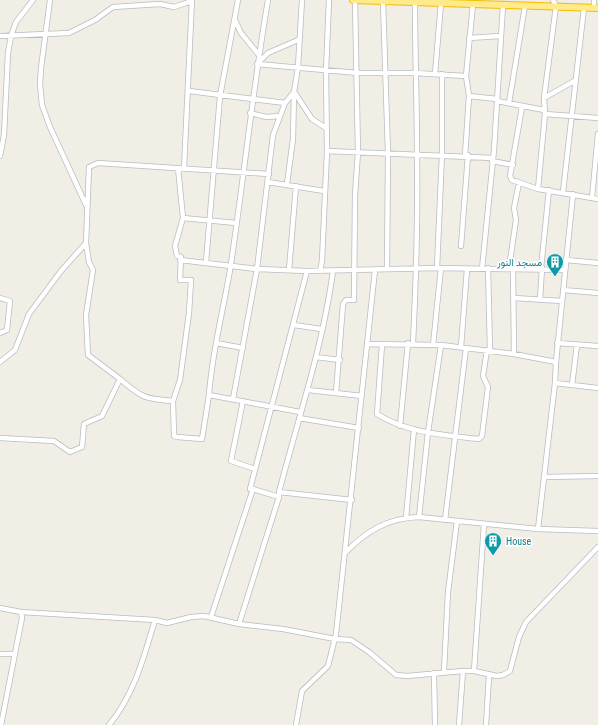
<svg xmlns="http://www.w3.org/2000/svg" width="598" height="725" font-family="'Roboto Condensed',Vazirmatn,sans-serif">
<rect width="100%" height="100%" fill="#f0eee5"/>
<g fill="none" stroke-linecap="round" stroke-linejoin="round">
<g stroke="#b9bcc1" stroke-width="6">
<path id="minor" d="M 50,0 L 41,68 L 40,84 L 42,105 L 50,127 L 86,205
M 268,0 C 253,88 244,176 231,264 C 224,308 212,351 209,395 L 300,412
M 383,1 L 388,154 L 387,269
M 594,8 L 594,0
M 235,20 L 241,33 L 259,55
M 0,36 L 69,33 L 95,20 L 113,7 L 160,4 L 174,7 L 192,1
M 469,38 L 500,36
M 257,64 L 358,73 L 414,73 L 466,76
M 257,64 L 268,53 L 298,40
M 435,74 L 441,3
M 189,91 L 285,103
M 295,93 L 312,119 L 326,128
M 469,96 L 497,99
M 544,98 L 576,80
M 497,101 L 544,110
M 509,103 L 525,6
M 522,107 L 510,176 L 512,180 L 538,189 L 598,199
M 250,113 L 266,117 L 279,116
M 545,114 L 598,118
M 327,151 L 493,158
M 0,156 L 4,135 L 8,53 L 11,36 L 16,22 L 33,0
M 465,156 L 469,96 L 466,76 L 473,4
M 492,161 L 513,165
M 178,168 L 183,218 L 236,223
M 184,168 L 192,0
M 268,182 L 324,191
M 287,184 L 293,139 L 294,92
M 538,189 L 545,114 L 544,98 L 556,6 L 553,0
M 563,192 L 584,8
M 592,198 L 598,134
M 461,246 L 468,155
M 180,260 L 257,269 L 307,271 L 437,268 L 565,270
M 566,260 L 598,263
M 206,262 L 220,96 L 238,0
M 437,268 L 442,154 L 442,74
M 488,268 L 490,350
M 509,268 L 516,220 L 514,208 L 519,183
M 513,268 L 514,354
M 541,268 L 549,190
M 482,269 L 494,150 L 503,5
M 289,270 L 296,186
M 320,271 L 322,261 L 327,151 L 326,71 L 329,0
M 563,290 L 598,293
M 0,298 L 10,301 L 7,330 L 0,333
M 514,298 L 562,301
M 540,300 L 542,268
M 294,325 L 321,329
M 216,343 L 243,348
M 413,343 C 416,281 418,218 417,155 C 417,104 415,53 415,3
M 557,343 L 598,346
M 367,344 L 441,345 L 514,354 L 556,362
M 382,345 L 377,414 C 407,433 444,435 479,439 L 482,436 L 488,387 L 483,376 L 487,350
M 433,345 L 441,268
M 461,347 L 467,269
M 316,357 L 340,360
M 0,362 L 15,350 L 29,314 L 61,271 L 86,243
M 120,379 C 142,398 145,399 173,401 L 174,436 L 177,437 L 202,439 L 209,395
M 555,383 L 598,388
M 572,385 L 577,345
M 308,390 L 362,396
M 336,393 L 343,304 L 346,300 L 354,300 L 355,195 L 358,152 L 355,0
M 233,399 L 257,269 L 273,135 L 285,103 L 294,92 L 298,67 L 302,0
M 173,401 L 180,380 L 189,313 L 191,280 L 180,280 L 181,257 L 177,256 L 175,246 L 183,218
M 243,401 L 231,461 L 255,469
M 299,418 L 359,428
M 400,426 L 408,343
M 0,438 L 54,441 L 70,452 L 82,447 L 84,424 L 102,416 L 120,379 L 88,355 L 86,315 L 93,270 L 89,262 L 86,243 L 89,167 L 98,163 L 269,174
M 545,477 L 598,476
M 253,489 L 279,497
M 279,492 L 352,500
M 419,517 L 428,432 L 441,345
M 406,518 L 414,429
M 445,520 L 466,348
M 538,529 L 555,383 L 556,362 L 573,194
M 345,553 C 366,531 388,518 419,517 L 538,529 L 598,531
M 0,608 L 21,612 L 155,620 L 167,623 L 191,617 L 204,616 L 239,624 L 283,629 L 335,639 L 351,640 L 369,652 L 396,675 L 407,676 L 463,671 L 474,671 L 497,676 L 503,675 L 510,671 L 519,637 L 526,622 L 598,547
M 211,617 L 253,489 L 250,489 L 307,271
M 239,624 L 279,497 L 279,492 C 298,419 323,346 333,271
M 0,654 L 15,654
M 444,671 L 448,592 L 457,521
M 474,671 L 484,524
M 434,673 L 435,725
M 1,725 L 22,618 L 21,612
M 109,725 C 134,695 144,657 155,620
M 296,725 L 302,691 L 328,666 L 336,634 L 375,270
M 459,725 L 463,671
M 486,725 L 489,676"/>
</g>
<g stroke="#f4bc00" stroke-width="8">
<path id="highway" d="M 353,0 L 598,8"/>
</g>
<use href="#minor" stroke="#fff" stroke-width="4.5"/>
<use href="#highway" stroke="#ffeb8c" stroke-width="6"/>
</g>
<defs>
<g id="building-pin" transform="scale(0.9)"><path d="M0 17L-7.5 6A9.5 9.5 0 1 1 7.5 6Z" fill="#0f9aa8" stroke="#fff"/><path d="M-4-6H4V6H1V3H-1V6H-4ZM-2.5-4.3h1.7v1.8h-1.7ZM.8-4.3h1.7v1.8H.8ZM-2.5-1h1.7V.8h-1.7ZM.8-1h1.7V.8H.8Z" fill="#fff"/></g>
</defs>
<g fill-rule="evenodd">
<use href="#building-pin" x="555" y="262"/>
<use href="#building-pin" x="493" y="541"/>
</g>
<g text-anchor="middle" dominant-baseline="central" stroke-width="3" stroke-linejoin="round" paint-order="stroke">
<g font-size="10" fill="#0d838f" stroke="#fff" text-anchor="end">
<text x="542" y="262">مسجد النور</text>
<text x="506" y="541" text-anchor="start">House</text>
</g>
</g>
</svg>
